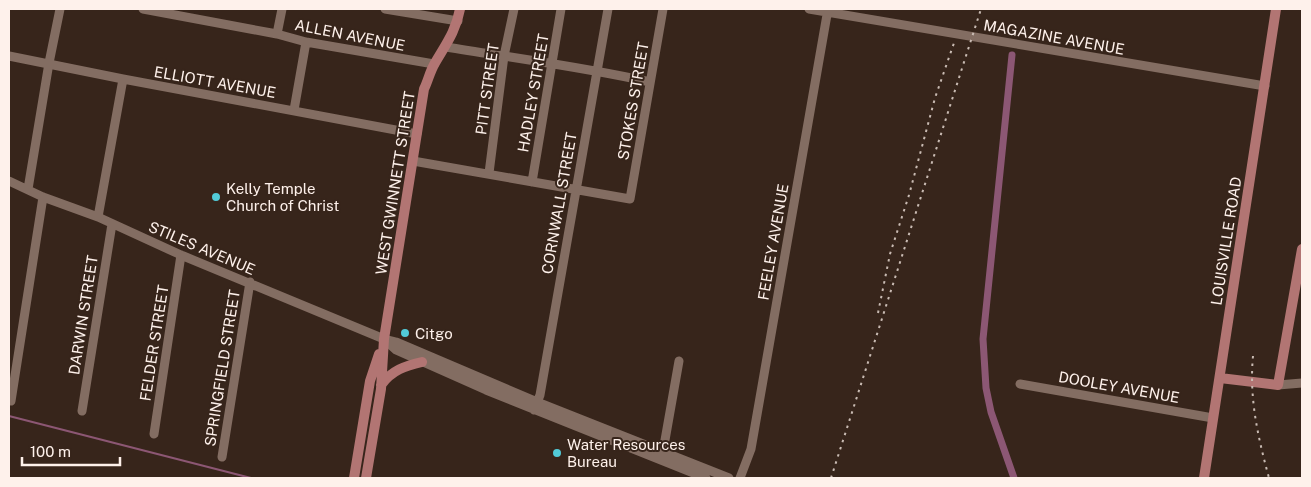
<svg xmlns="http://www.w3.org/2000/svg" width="1311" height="487" font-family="'Public Sans',sans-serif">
<rect width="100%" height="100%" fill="#37251b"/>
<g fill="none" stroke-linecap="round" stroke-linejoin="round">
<path stroke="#8c5774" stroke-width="2" d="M 9,416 L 251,478"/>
<path stroke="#8c5774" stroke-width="7" d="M 1012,55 L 983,339 L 986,388 L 991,412 L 1014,478"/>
<path stroke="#836d62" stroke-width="9" d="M 143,9 L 277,34 L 306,42 L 434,64
M 385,9 L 458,21
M 809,9 L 1265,86
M 277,34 L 282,9
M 446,47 C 514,58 583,67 650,82
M 9,56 L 123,79 L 417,134
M 294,110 L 306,42
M 413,161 L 630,199 L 663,9
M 489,173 L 504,56 L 514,9
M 9,181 L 43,197 L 98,217 L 181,255 L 384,339 L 396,342 L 537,402 L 729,478
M 532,182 L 561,9
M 28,189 L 49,63 L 60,9
M 98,217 L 123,79
M 386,341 L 396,350 L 486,390 L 706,478
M 1020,384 L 1213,418
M 1278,385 L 1302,383
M 11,401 L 43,197
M 534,410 L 540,395 L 608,9
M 82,411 L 112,224
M 154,434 L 181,255
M 222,457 L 250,282
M 662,457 L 679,361
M 740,478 L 751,449 L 828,9"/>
<path stroke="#b27573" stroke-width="10" d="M 1220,378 L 1278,385 L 1302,249
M 381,385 C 392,370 405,366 422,362
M 354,478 L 370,381 L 379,354
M 366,478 L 381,389 L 384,339 L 424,89 C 428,81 430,71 435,63 C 446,44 456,31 460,9
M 1204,478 L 1276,9"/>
<path stroke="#c9bbb3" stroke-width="2" stroke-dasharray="2.5 5" stroke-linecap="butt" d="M 878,313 L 890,254 L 909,195 L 935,98 L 955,40
M 1253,356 C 1249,399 1258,437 1269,478
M 831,478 L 981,9"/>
</g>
<g fill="#52cbd8" stroke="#37251b" stroke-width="2">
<circle cx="216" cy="197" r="5"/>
<circle cx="405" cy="333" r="5"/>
<circle cx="557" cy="453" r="5"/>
</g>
<g text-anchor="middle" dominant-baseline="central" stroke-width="4" stroke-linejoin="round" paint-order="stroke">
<g font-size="15" fill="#fef1eb" stroke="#37251b">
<text transform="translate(350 35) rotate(11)">ALLEN AVENUE</text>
<text transform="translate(1054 37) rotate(10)">MAGAZINE AVENUE</text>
<text transform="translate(215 82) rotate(10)">ELLIOTT AVENUE</text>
<text transform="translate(487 89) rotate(-82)">PITT STREET</text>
<text transform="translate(533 93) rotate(-80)">HADLEY STREET</text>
<text transform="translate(633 101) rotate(-80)">STOKES STREET</text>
<text transform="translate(395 183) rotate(-81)">WEST GWINNETT STREET</text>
<text transform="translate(559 203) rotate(-80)">CORNWALL STREET</text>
<text transform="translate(1226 241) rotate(-81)">LOUISVILLE ROAD</text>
<text transform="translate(773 242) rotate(-80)">FEELEY AVENUE</text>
<text transform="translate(202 248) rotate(23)">STILES AVENUE</text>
<text transform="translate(83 315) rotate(-81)">DARWIN STREET</text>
<text transform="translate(154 343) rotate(-81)">FELDER STREET</text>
<text transform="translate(222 368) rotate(-81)">SPRINGFIELD STREET</text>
<text transform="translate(1119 387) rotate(10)">DOOLEY AVENUE</text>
</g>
<g font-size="15" fill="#fef1eb" stroke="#37251b" text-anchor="start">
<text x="226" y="188">Kelly Temple<tspan x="226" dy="17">Church of Christ</tspan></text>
<text x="415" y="333">Citgo</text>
<text x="567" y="444">Water Resources<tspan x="567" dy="17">Bureau</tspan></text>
</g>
</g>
<rect width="1311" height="487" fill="none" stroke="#fef1eb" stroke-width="20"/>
<path d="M22 457v8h98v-8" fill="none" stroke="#fef1eb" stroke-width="2.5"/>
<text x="30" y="457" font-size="15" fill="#fef1eb" stroke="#37251b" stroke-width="4" paint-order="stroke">100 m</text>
</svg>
